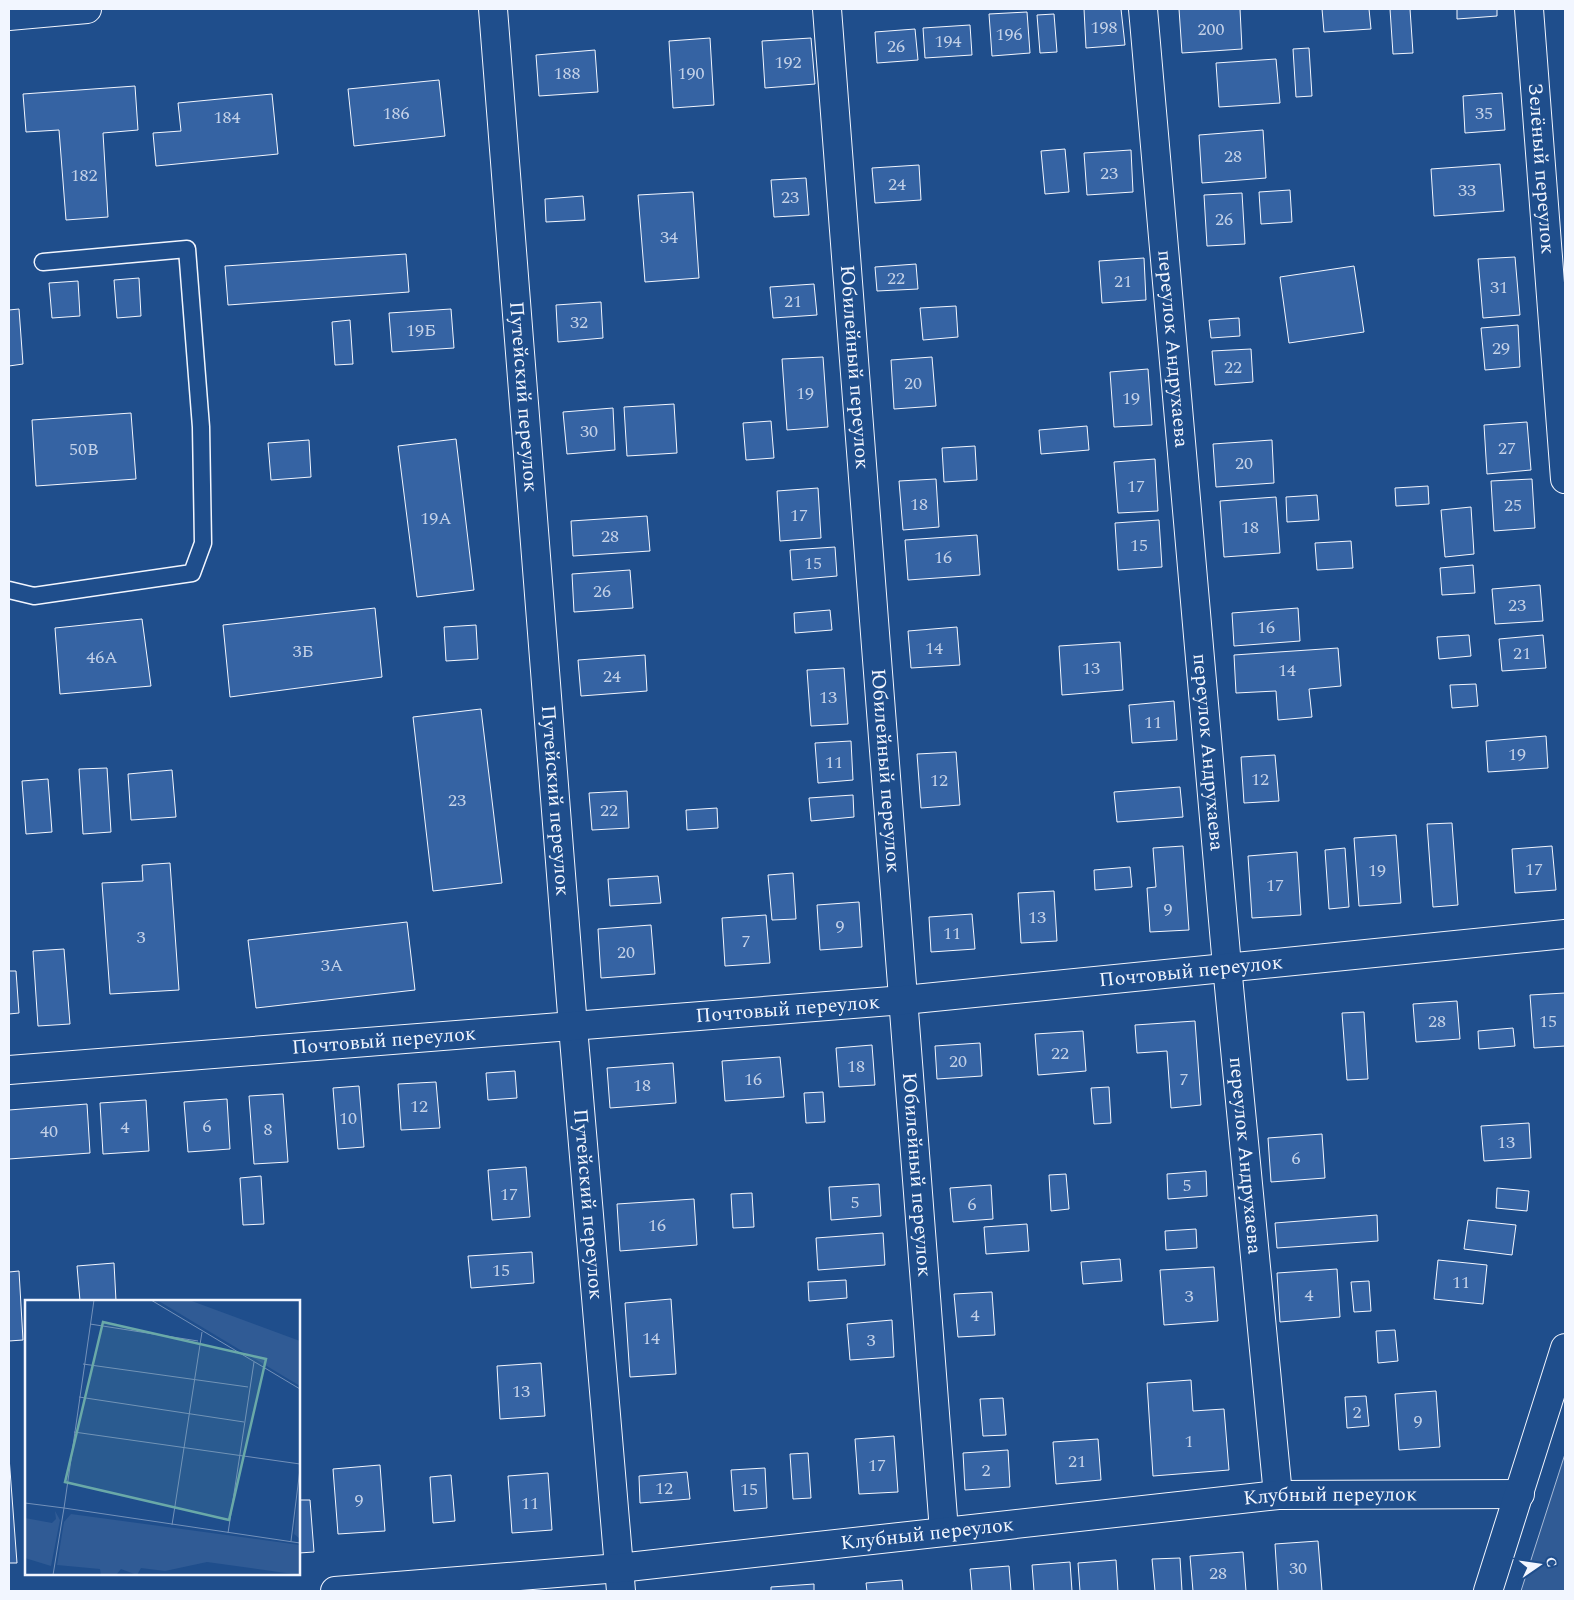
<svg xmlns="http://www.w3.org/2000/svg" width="1574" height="1600" font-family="Spectral,serif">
<rect width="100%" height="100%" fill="#1f4e8c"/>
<path fill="#305b95" stroke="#a8bbd7" d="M 1565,1454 L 1565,1591 L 1521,1591 Z"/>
<path fill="#3563a3" stroke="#f2f6ff" d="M 1084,9 L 1121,9 L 1125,45 L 1086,48 Z
M 1179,9 L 1240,9 L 1242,49 L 1182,53 Z
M 1322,9 L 1369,9 L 1371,29 L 1324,32 Z
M 1390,9 L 1410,9 L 1413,53 L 1393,54 Z
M 1457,9 L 1497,9 L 1497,16 L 1457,19 Z
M 1027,12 L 1030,53 L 992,56 L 989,14 Z
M 1054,14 L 1057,52 L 1040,53 L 1037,15 Z
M 970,25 L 972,55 L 925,58 L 923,28 Z
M 915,29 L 918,60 L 877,63 L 875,32 Z
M 710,38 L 714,105 L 673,108 L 669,41 Z
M 811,38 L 815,84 L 765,88 L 762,41 Z
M 1309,48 L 1312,96 L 1296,97 L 1293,49 Z
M 595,50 L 598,92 L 539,96 L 536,55 Z
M 1276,59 L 1280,103 L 1219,107 L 1216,63 Z
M 439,80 L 445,136 L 354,146 L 348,89 Z
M 135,86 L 138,130 L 103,133 L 108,217 L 66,220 L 59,130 L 26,132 L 23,94 Z
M 1502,93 L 1505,130 L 1465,133 L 1463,96 Z
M 272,94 L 278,154 L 156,166 L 153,133 L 181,131 L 178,103 Z
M 1263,130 L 1266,178 L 1202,183 L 1199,135 Z
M 1065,149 L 1069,192 L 1045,194 L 1041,151 Z
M 1131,150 L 1133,192 L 1087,195 L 1084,153 Z
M 1500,164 L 1504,211 L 1434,216 L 1431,169 Z
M 919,165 L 921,200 L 875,203 L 872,168 Z
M 806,178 L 809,215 L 774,217 L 771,180 Z
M 1290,190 L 1292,222 L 1261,224 L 1259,192 Z
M 693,192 L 699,278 L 645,282 L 638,195 Z
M 1242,193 L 1245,244 L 1207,246 L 1204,195 Z
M 583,196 L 585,220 L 546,222 L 545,199 Z
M 406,254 L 409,292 L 228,305 L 225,266 Z
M 1515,257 L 1520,315 L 1483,318 L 1478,259 Z
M 1144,258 L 1146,300 L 1102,303 L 1099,261 Z
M 916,264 L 918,289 L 877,291 L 875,267 Z
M 1354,266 L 1364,332 L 1289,343 L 1280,277 Z
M 139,278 L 141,316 L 117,318 L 114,280 Z
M 78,281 L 80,316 L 52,318 L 49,283 Z
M 814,284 L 817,315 L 773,318 L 770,287 Z
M 601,302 L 603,338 L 558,342 L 556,305 Z
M 956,306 L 958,337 L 923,340 L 920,308 Z
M 19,309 L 23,364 L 9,366 L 9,310 Z
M 451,309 L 454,348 L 392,352 L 389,313 Z
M 1239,318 L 1240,336 L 1211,338 L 1209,320 Z
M 350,320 L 353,364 L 335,365 L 332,322 Z
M 1518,325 L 1520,367 L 1485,370 L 1481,328 Z
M 1251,349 L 1253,382 L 1215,385 L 1212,351 Z
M 823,357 L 828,427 L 787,430 L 782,359 Z
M 932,357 L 936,406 L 894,409 L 891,360 Z
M 1148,369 L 1152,425 L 1114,427 L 1110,372 Z
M 674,404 L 677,453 L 627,456 L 624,407 Z
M 613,408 L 615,450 L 567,454 L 563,412 Z
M 131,413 L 136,479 L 36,486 L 32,420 Z
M 771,421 L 774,458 L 746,460 L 743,423 Z
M 1527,422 L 1531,470 L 1487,474 L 1484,425 Z
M 1087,426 L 1089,450 L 1041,454 L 1039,430 Z
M 456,439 L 474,590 L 417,597 L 398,446 Z
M 309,440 L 311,477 L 271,480 L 268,443 Z
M 1272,440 L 1274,483 L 1216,487 L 1213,444 Z
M 975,446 L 977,480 L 944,482 L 942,448 Z
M 1155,459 L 1158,511 L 1118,513 L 1114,462 Z
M 936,479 L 939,527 L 903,530 L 899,481 Z
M 1532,479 L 1535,528 L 1494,531 L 1491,481 Z
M 1428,486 L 1429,504 L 1396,506 L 1395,488 Z
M 818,488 L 821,538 L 780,541 L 777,491 Z
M 1317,495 L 1319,520 L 1287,522 L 1286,497 Z
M 1276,497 L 1280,553 L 1224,557 L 1220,501 Z
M 1471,507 L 1474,554 L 1445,557 L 1441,510 Z
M 647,516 L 650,551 L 573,556 L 571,521 Z
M 1159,520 L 1162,567 L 1118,570 L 1115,523 Z
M 977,535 L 980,575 L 908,580 L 905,540 Z
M 1351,541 L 1353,568 L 1317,570 L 1315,543 Z
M 835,547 L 837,576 L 792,580 L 790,550 Z
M 1473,565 L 1475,593 L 1442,595 L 1440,568 Z
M 630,570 L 633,608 L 574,612 L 572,574 Z
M 1540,585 L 1543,621 L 1495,624 L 1492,589 Z
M 375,608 L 382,677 L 230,697 L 223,625 Z
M 1298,608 L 1300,641 L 1234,646 L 1232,613 Z
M 830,610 L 832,630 L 795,633 L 794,613 Z
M 142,619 L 151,686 L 60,694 L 55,628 Z
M 476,625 L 478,659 L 446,661 L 444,627 Z
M 957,627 L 960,665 L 911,668 L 908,631 Z
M 1469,635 L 1471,656 L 1439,659 L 1437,637 Z
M 1543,635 L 1546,668 L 1502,671 L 1499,639 Z
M 1120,642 L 1123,690 L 1062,695 L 1059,646 Z
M 1338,648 L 1341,686 L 1309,689 L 1312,717 L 1278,720 L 1276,691 L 1236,693 L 1234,655 Z
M 645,655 L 647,691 L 581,696 L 578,660 Z
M 844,668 L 848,724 L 811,726 L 807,670 Z
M 1476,684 L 1478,706 L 1452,708 L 1450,685 Z
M 1174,701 L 1177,740 L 1132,743 L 1129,705 Z
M 481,709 L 502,883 L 433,891 L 413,717 Z
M 1546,736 L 1548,768 L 1488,772 L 1486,741 Z
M 851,741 L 853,780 L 818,783 L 815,743 Z
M 956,752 L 960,805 L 921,808 L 917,754 Z
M 1275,755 L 1279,801 L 1244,803 L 1241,757 Z
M 107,768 L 111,832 L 83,834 L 79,769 Z
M 172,770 L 176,817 L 131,820 L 128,774 Z
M 48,779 L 52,832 L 26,834 L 22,781 Z
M 1180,787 L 1183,817 L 1117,822 L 1114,792 Z
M 627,791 L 629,828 L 592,830 L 589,793 Z
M 853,795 L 854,817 L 811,821 L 809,798 Z
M 717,808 L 718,828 L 687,830 L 686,810 Z
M 1452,823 L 1458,905 L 1433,907 L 1427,824 Z
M 1396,835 L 1401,903 L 1359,906 L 1354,838 Z
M 1183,846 L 1189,930 L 1150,932 L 1147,888 L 1156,887 L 1153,848 Z
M 1552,846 L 1556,890 L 1515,893 L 1512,849 Z
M 1345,848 L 1349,907 L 1329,909 L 1325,850 Z
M 1297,852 L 1301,915 L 1252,918 L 1248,856 Z
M 170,863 L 179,990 L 110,994 L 102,883 L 143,881 L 142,865 Z
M 1130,867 L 1132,887 L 1095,890 L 1094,870 Z
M 793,873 L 796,919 L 772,920 L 768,875 Z
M 658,876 L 661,903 L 610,906 L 608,879 Z
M 1054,891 L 1057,941 L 1021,943 L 1018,893 Z
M 859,902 L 862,947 L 820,950 L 817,905 Z
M 972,914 L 975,949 L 931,952 L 929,917 Z
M 766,915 L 770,963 L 725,966 L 722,918 Z
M 407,922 L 415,990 L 256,1008 L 248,940 Z
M 651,925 L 655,974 L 601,978 L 598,929 Z
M 64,949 L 70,1024 L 38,1026 L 33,951 Z
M 9,971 L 16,971 L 19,1013 L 9,1014 Z
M 1565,993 L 1565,1046 L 1534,1048 L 1530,995 Z
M 1457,1001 L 1460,1039 L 1416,1042 L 1413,1004 Z
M 1364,1012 L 1368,1079 L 1347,1080 L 1342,1013 Z
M 1195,1021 L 1201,1105 L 1171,1108 L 1167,1051 L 1137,1053 L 1135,1025 Z
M 1513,1028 L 1515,1046 L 1479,1049 L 1478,1031 Z
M 1083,1031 L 1086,1071 L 1038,1075 L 1035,1034 Z
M 980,1043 L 982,1076 L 937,1079 L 935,1046 Z
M 872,1045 L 875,1085 L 839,1087 L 836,1048 Z
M 780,1057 L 784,1097 L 725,1101 L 722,1061 Z
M 673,1063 L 676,1103 L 610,1108 L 607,1068 Z
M 515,1071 L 517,1098 L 488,1100 L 486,1073 Z
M 436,1082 L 440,1128 L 401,1130 L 398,1084 Z
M 359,1086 L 364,1147 L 338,1149 L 333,1088 Z
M 1109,1087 L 1111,1123 L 1094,1124 L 1091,1088 Z
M 823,1092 L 825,1122 L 806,1123 L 804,1093 Z
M 283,1094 L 288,1162 L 254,1164 L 249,1096 Z
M 227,1099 L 230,1149 L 188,1152 L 184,1102 Z
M 146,1100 L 149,1151 L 103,1154 L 100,1103 Z
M 87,1104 L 90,1153 L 9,1159 L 9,1110 Z
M 1529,1123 L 1531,1158 L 1484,1161 L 1481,1126 Z
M 1322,1134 L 1325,1178 L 1271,1182 L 1268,1138 Z
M 526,1167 L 530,1217 L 492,1220 L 488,1170 Z
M 1206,1171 L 1207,1196 L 1168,1199 L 1167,1174 Z
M 1066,1174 L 1069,1209 L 1051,1211 L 1049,1175 Z
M 261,1176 L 264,1224 L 243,1225 L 240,1178 Z
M 879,1184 L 881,1216 L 831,1220 L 829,1187 Z
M 991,1185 L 993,1219 L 953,1222 L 950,1188 Z
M 1497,1188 L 1529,1191 L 1527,1211 L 1496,1208 Z
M 752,1193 L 754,1227 L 733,1228 L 731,1194 Z
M 694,1199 L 697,1245 L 620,1251 L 617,1204 Z
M 1377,1215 L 1378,1241 L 1277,1248 L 1275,1223 Z
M 1468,1220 L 1516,1225 L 1512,1255 L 1464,1249 Z
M 1027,1224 L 1029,1251 L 986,1254 L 984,1227 Z
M 1196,1229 L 1197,1248 L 1166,1250 L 1165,1231 Z
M 883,1233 L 885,1265 L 818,1270 L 816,1238 Z
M 532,1252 L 534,1283 L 471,1288 L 468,1256 Z
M 1120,1259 L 1122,1281 L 1083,1284 L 1081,1262 Z
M 1438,1260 L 1487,1265 L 1483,1304 L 1434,1299 Z
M 114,1263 L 116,1301 L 80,1301 L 77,1266 Z
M 1214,1267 L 1218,1321 L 1164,1325 L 1160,1270 Z
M 1337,1269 L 1340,1317 L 1280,1322 L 1277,1273 Z
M 19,1271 L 23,1340 L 9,1341 L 9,1272 Z
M 846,1280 L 847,1298 L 809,1301 L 808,1282 Z
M 1369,1281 L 1371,1311 L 1354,1312 L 1351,1282 Z
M 992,1292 L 995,1335 L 958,1337 L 954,1294 Z
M 671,1299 L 676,1374 L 630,1377 L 625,1303 Z
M 892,1320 L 894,1357 L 850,1360 L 847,1324 Z
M 1395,1330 L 1398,1361 L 1378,1363 L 1376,1331 Z
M 541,1363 L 545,1416 L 500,1419 L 497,1366 Z
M 1191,1380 L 1193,1411 L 1224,1409 L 1229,1470 L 1153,1476 L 1147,1383 Z
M 1436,1391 L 1440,1447 L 1399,1450 L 1395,1394 Z
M 1366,1396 L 1369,1426 L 1347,1428 L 1345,1397 Z
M 1003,1398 L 1006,1435 L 983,1436 L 980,1399 Z
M 894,1436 L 898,1492 L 859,1494 L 855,1439 Z
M 1098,1439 L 1101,1480 L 1056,1484 L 1053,1442 Z
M 1008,1450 L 1010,1487 L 965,1490 L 963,1453 Z
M 808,1453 L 811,1498 L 793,1499 L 790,1454 Z
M 9,1457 L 17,1563 L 9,1563 Z
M 380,1465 L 385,1531 L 338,1534 L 333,1469 Z
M 765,1468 L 767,1508 L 734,1511 L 731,1470 Z
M 687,1472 L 690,1499 L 640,1503 L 639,1476 Z
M 548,1473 L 552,1530 L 512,1533 L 508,1476 Z
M 451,1475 L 455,1521 L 433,1523 L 430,1477 Z
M 299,1500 L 310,1500 L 314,1552 L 299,1553 Z
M 1318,1541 L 1322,1591 L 1278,1591 L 1275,1544 Z
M 1243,1552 L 1246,1591 L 1193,1591 L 1190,1556 Z
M 1180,1558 L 1182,1591 L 1155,1591 L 1152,1559 Z
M 1116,1560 L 1118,1591 L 1080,1591 L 1078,1563 Z
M 1070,1562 L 1072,1591 L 1034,1591 L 1032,1565 Z
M 1009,1566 L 1011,1591 L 972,1591 L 970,1569 Z
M 902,1580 L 903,1591 L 867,1591 L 866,1583 Z
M 814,1584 L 814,1591 L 771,1591 L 771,1587 Z"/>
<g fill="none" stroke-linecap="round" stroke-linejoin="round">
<g stroke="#f2f6ff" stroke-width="19">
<path id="service" d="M 9,590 L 34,596 L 192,573 L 203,543 L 201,427 L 187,249 L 43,262"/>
</g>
<g stroke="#f2f6ff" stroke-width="30">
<g id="minor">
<path id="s1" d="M 493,9 L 573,1027 L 621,1591"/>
<path id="s2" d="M 827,9 L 944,1531"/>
<path id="s3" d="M 1143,9 L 1227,966 L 1278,1495"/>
<path id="s4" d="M 1529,9 L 1565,479"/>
<path d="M 9,16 L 87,9"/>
<path id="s5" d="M 9,1070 L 904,1000 L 1565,934"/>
<path id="s6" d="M 335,1591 L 619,1568 L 1278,1495 L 1520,1494"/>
<path d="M 1488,1591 L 1565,1348"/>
</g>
</g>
<use href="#service" stroke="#1f4e8c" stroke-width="16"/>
<use href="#minor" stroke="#1f4e8c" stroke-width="28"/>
</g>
<g text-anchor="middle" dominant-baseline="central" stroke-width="4" stroke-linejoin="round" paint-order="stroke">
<g font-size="18" fill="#c3d1e8">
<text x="1104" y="27">198</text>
<text x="1211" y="29">200</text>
<text x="1009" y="34">196</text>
<text x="948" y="41">194</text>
<text x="896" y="46">26</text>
<text x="788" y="62">192</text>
<text x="567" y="73">188</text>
<text x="691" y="73">190</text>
<text x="396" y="113">186</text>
<text x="1484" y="113">35</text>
<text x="227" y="117">184</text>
<text x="1233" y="156">28</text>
<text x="1109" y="173">23</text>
<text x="84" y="175">182</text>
<text x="897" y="184">24</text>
<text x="1467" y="190">33</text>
<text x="790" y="197">23</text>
<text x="1224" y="219">26</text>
<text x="669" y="237">34</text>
<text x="896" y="278">22</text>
<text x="1123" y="281">21</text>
<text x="1499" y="287">31</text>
<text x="793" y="301">21</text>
<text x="579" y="322">32</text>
<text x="421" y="330">19Б</text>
<text x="1501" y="348">29</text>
<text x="1233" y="367">22</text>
<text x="913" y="383">20</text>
<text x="805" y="393">19</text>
<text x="1131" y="398">19</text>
<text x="589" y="431">30</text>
<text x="1507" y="448">27</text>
<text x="84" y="449">50В</text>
<text x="1244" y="463">20</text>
<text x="1136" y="486">17</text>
<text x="919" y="504">18</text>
<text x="1513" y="505">25</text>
<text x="799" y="515">17</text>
<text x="436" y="518">19А</text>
<text x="1250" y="527">18</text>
<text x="610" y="536">28</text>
<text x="1139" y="545">15</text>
<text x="943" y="557">16</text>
<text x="813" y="563">15</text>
<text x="602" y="591">26</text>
<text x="1517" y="605">23</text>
<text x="1266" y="627">16</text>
<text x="934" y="648">14</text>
<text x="303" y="651">3Б</text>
<text x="1522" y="653">21</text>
<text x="102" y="657">46А</text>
<text x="1091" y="668">13</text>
<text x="1287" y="670">14</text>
<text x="612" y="676">24</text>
<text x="828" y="697">13</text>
<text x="1153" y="722">11</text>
<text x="1517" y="754">19</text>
<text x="834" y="762">11</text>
<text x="1260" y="779">12</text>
<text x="939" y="780">12</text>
<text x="457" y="800">23</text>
<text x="609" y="810">22</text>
<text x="1534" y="869">17</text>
<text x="1377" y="870">19</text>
<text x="1275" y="885">17</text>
<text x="1168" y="909">9</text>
<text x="1037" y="917">13</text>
<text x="840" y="926">9</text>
<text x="952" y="933">11</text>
<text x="141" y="937">3</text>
<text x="746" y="941">7</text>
<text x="626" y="952">20</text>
<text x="332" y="965">3А</text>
<text x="1437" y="1021">28</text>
<text x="1548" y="1021">15</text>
<text x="1060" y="1053">22</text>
<text x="958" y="1061">20</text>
<text x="856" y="1066">18</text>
<text x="753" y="1079">16</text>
<text x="1184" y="1079">7</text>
<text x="642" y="1085">18</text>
<text x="419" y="1106">12</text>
<text x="348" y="1118">10</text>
<text x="207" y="1126">6</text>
<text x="125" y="1127">4</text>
<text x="268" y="1129">8</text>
<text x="49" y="1131">40</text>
<text x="1506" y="1142">13</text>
<text x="1296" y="1158">6</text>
<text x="1187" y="1185">5</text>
<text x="509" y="1194">17</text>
<text x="855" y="1202">5</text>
<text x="972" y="1204">6</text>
<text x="657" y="1225">16</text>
<text x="501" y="1270">15</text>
<text x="1461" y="1282">11</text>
<text x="1309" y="1295">4</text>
<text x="1189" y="1296">3</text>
<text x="975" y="1315">4</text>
<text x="651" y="1338">14</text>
<text x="871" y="1340">3</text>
<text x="521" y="1391">13</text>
<text x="1357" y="1412">2</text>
<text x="1418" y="1421">9</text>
<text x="1189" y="1441">1</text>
<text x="1077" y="1461">21</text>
<text x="877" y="1465">17</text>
<text x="986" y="1470">2</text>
<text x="664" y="1488">12</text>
<text x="749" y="1489">15</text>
<text x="359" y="1500">9</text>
<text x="530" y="1503">11</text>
<text x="1298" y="1568">30</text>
<text x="1218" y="1573">28</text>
</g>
<g font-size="20" fill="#f2f6ff" stroke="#1f4e8c">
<text stroke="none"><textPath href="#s4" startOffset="160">Зелёный переулок</textPath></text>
<text stroke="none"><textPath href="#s3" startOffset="341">переулок Андрухаева</textPath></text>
<text stroke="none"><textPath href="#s2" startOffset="359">Юбилейный переулок</textPath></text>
<text stroke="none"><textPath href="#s1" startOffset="389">Путейский переулок</textPath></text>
<text stroke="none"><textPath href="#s3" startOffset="746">переулок Андрухаева</textPath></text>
<text stroke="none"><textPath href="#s2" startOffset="764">Юбилейный переулок</textPath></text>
<text stroke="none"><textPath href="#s1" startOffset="794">Путейский переулок</textPath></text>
<text stroke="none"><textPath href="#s5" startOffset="1186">Почтовый переулок</textPath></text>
<text stroke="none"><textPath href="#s5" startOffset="781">Почтовый переулок</textPath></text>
<text stroke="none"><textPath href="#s5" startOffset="376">Почтовый переулок</textPath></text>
<text stroke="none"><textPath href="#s3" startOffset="1151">переулок Андрухаева</textPath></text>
<text stroke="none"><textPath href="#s2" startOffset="1169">Юбилейный переулок</textPath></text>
<text stroke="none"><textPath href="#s1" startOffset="1199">Путейский переулок</textPath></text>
<text stroke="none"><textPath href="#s6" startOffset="1000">Клубный переулок</textPath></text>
<text stroke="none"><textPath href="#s6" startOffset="595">Клубный переулок</textPath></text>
</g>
</g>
<g transform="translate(25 1300)">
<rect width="275" height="275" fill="#1f4e8c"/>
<path d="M 132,0 L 164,0 L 275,41 L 275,86 ZM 275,180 L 275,239 L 269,234 ZM 30,211 L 35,220 L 26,266 L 0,258 L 0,218 L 27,223 L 31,219 ZM 46,214 L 275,245 L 275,275 L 182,262 L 140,271 L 116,268 L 112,275 L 96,269 L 91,275 L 76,275 L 75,269 L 32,265 L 39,222 Z" fill="#305b95"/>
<path fill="none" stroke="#7391ba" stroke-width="1" d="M 126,0 L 275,89M 65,24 L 173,41M 58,64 L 223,87M 54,97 L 219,122M 49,132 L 275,164M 0,203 L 39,208 L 69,0M 147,225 L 177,32M 203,233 L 229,62M 266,241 L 275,169M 28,275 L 39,208 L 275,243"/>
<path fill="#6aa9a8" fill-opacity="0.15" stroke="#6aa9a8" stroke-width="2.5" d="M 78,22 L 241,59 L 204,220 L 40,182 Z"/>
<rect width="275" height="275" fill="none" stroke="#f2f6ff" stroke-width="2.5"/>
</g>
<rect width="1574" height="1600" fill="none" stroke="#f2f6ff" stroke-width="20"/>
<g transform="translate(1539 1565) rotate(77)" stroke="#1f4e8c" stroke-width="4" paint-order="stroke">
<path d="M0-4L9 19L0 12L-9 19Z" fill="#f2f6ff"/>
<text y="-8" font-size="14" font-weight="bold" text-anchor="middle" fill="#f2f6ff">С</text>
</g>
</svg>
